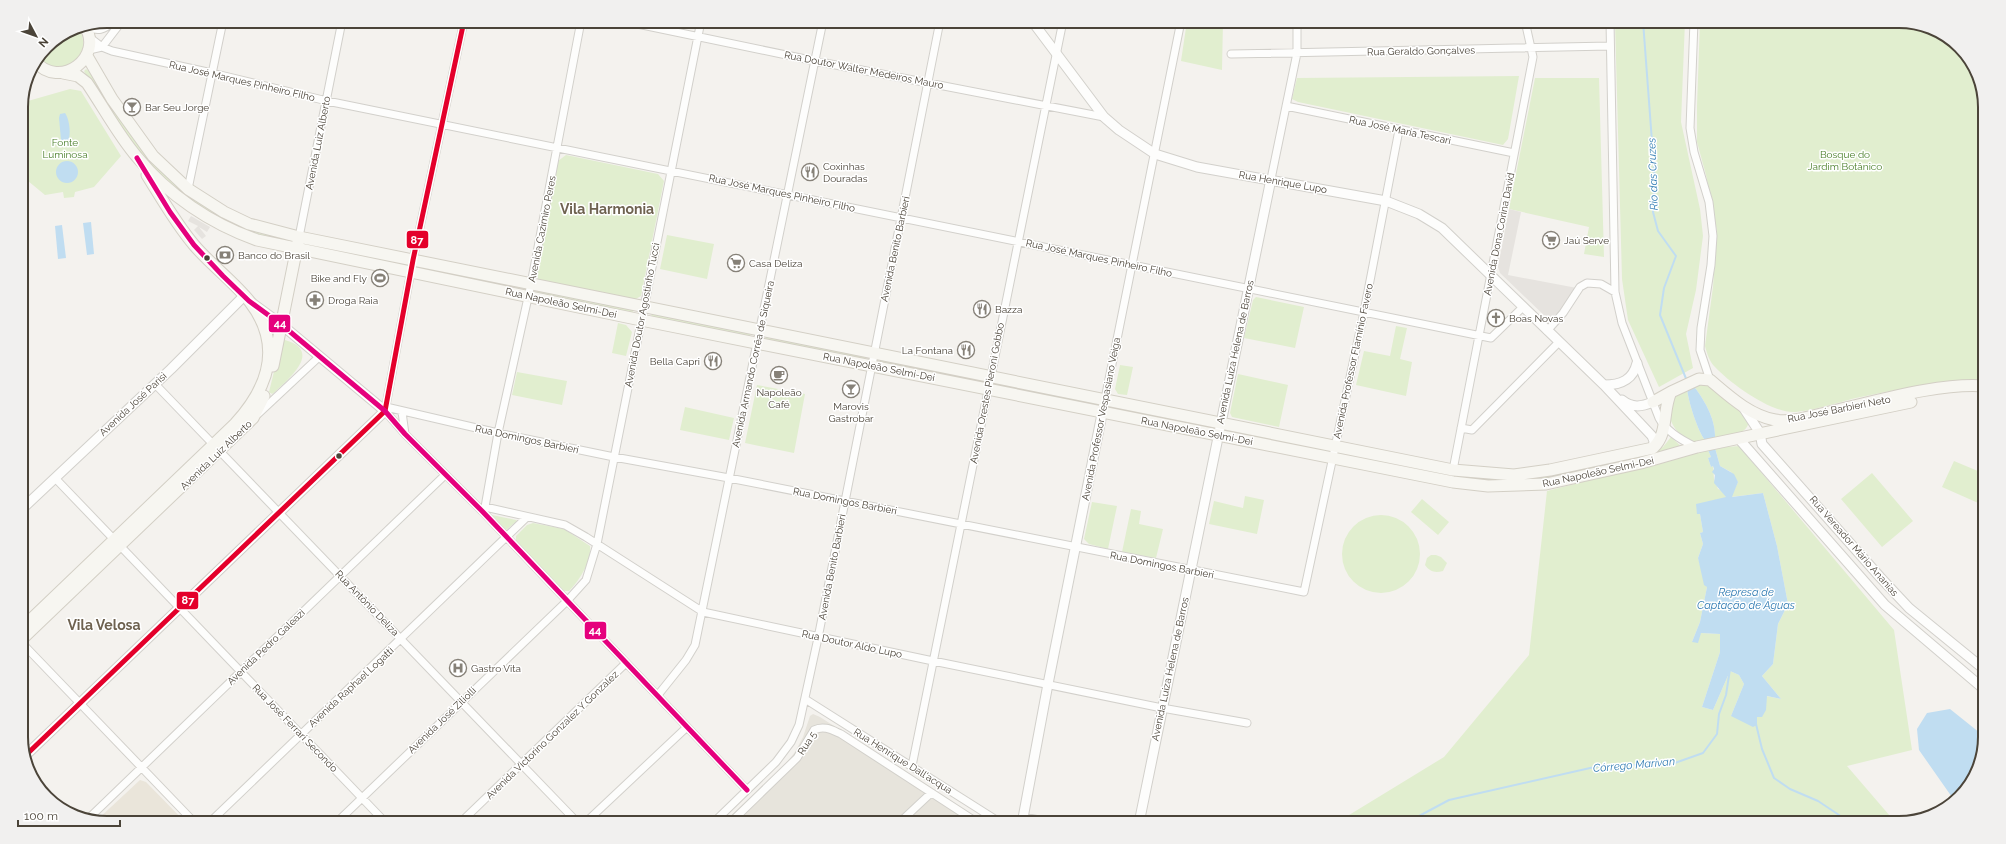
<svg xmlns="http://www.w3.org/2000/svg" width="2006" height="844" font-family="Raleway,sans-serif">
<rect width="100%" height="100%" fill="#f4f2ee"/>
<path fill="#e7e4dc" d="M 813,714 L 820,717 L 985,823 L 723,823 L 784,766 L 795,752 L 803,737 L 810,716 Z"/>
<path fill="#eae5da" d="M 140,780 L 146,782 L 186,823 L 107,823 L 96,821 Z"/>
<path fill="#e1eecf" d="M 1187,21 L 1223,21 L 1222,70 L 1181,61 Z
M 1615,21 L 1685,21 L 1681,122 L 1700,209 L 1703,236 L 1696,290 L 1686,334 L 1693,368 L 1659,387 L 1628,320 L 1622,279 Z
M 1700,21 L 1899,21 L 1932,27 L 1970,59 L 1985,101 L 1985,380 C 1942,381 1898,389 1856,398 C 1840,402 1808,412 1793,412 C 1770,412 1731,384 1715,367 C 1709,361 1707,353 1705,346 L 1713,287 L 1717,231 L 1706,175 L 1697,142 L 1697,106 Z
M 74,27 L 79,28 C 97,63 53,81 39,56 L 46,46 Z
M 86,69 L 90,72 L 171,180 L 287,239 L 289,242 L 246,234 L 189,201 L 149,166 L 121,128 L 86,75 L 84,71 Z
M 1519,76 L 1508,139 L 1503,145 L 1298,102 L 1292,99 L 1297,78 Z
M 1535,78 L 1599,78 L 1604,257 L 1584,254 L 1589,227 L 1509,209 Z
M 70,89 L 81,91 L 121,156 L 94,187 L 75,192 L 74,197 L 64,198 L 63,192 L 45,195 L 22,176 L 21,103 Z
M 566,155 L 658,174 L 664,181 L 641,296 L 634,300 L 540,282 L 536,274 L 558,161 Z
M 667,235 L 714,244 L 707,279 L 660,269 Z
M 539,289 L 635,310 L 631,313 L 536,293 Z
M 1256,297 L 1304,307 L 1295,348 L 1244,338 L 1253,300 Z
M 652,313 L 751,333 L 750,336 L 747,337 L 651,317 Z
M 618,323 L 626,325 L 632,332 L 626,356 L 612,353 Z
M 1396,326 L 1407,328 L 1400,359 L 1412,362 L 1406,396 L 1356,385 L 1364,351 L 1390,356 Z
M 768,336 L 865,355 L 866,358 L 863,360 L 768,341 L 765,338 Z
M 285,340 C 323,351 289,378 275,392 L 272,394 L 269,392 L 281,343 Z
M 883,359 L 980,380 L 979,382 L 977,383 L 883,364 L 880,362 Z
M 1120,365 L 1133,367 L 1127,395 L 1118,394 L 1115,389 Z
M 517,372 L 567,381 L 562,405 L 512,395 Z
M 1238,374 L 1288,385 L 1279,427 L 1232,417 L 1230,413 Z
M 1703,380 L 1720,388 L 1749,419 C 1749,436 1729,435 1715,438 C 1716,419 1704,399 1692,384 Z
M 1001,382 L 1095,402 L 1095,404 L 1093,406 L 995,386 Z
M 757,385 L 805,394 L 794,453 L 745,443 Z
M 1687,387 C 1687,398 1698,432 1705,440 C 1701,441 1696,442 1692,441 C 1686,440 1681,436 1677,431 C 1663,413 1669,398 1687,387 Z
M 685,407 L 734,418 L 729,440 L 680,430 Z
M 1671,437 L 1683,448 L 1540,481 L 1483,483 L 1342,456 L 1345,453 L 1479,476 L 1652,452 L 1663,447 Z
M 1739,446 L 1894,630 L 1912,750 L 1847,766 L 1896,823 L 1336,823 L 1444,757 L 1529,655 L 1547,491 L 1708,450 L 1711,457 L 1708,458 L 1711,467 L 1713,466 L 1714,479 L 1718,489 L 1721,490 L 1727,498 L 1720,499 L 1700,514 L 1703,532 L 1700,533 L 1703,544 L 1698,558 L 1707,587 L 1700,622 L 1692,642 L 1701,633 L 1720,634 L 1720,652 L 1702,707 L 1713,710 L 1730,671 L 1739,675 L 1744,684 L 1731,716 L 1757,716 L 1766,696 L 1781,699 L 1762,676 L 1773,664 L 1778,624 L 1788,604 L 1777,546 L 1763,493 L 1731,497 L 1738,482 L 1731,472 L 1720,466 L 1715,448 Z
M 1954,461 L 1985,474 L 1985,506 L 1942,487 Z
M 1872,473 L 1913,521 L 1882,547 L 1841,499 Z
M 1245,496 L 1264,500 L 1257,534 L 1209,524 L 1214,501 L 1243,508 Z
M 1422,499 L 1449,522 L 1438,535 L 1411,512 Z
M 1092,502 L 1117,506 L 1108,549 L 1089,544 L 1084,539 Z
M 1131,509 L 1141,511 L 1139,524 L 1163,529 L 1156,558 L 1122,552 Z
M1342 554a39 39 0 1 1 78 0a39 39 0 1 1-78 0Z
M 492,515 L 516,520 L 517,521 L 506,530 Z
M 533,523 L 564,529 L 590,546 C 592,561 579,581 569,591 L 564,591 L 516,541 L 516,536 L 527,525 Z
M 1431,555 L 1436,555 L 1441,557 L 1447,563 L 1443,571 C 1435,573 1430,572 1425,565 L 1427,558 Z"/>
<path fill="#e6e3df" d="M 1509,209 L 1521,212 L 1508,275 L 1577,288 L 1561,311 L 1548,319 L 1500,273 L 1498,267 Z
M 191,216 L 210,227 L 207,232 L 199,227 L 206,236 L 202,239 L 194,230 L 198,226 L 188,221 Z"/>
<path fill="#c0ddf1" d="M 65,113 C 70,120 71,135 68,142 L 64,143 L 61,140 L 59,118 L 60,114 Z
M56 172a11 11 0 1 1 22 0a11 11 0 1 1-22 0Z
M 91,222 L 94,254 L 87,255 L 83,223 Z
M 62,225 L 66,258 L 58,259 L 55,226 Z
M 1692,384 C 1704,399 1716,419 1715,438 L 1705,440 C 1698,432 1687,398 1687,387 Z
M 1715,448 L 1720,466 L 1734,474 L 1738,482 L 1732,497 L 1763,493 L 1777,546 L 1788,604 L 1778,624 L 1773,664 L 1762,676 L 1781,699 L 1767,696 L 1766,710 L 1762,717 L 1757,717 L 1757,725 L 1753,727 L 1731,716 L 1744,684 L 1739,675 L 1730,671 L 1713,710 L 1702,707 L 1720,652 L 1720,634 L 1701,633 L 1698,643 L 1692,642 L 1700,622 L 1707,587 L 1704,585 L 1698,558 L 1703,544 L 1700,533 L 1703,532 L 1700,514 L 1697,514 L 1696,504 L 1726,497 L 1714,483 L 1715,475 L 1712,472 L 1714,469 L 1713,466 L 1711,467 L 1708,458 L 1711,457 L 1708,450 Z
M 1950,709 L 1985,737 L 1979,770 L 1954,800 L 1919,750 L 1917,729 L 1927,713 Z"/>
<g fill="none" stroke-linecap="round" stroke-linejoin="round">
<path stroke="#c0ddf1" stroke-width="2" d="M 1643,21 L 1655,182 L 1653,212 L 1658,231 L 1676,256 L 1664,288 L 1660,315 L 1687,381
M 1756,724 L 1762,749 L 1774,778 L 1790,789 L 1818,801 L 1851,823
M 1406,823 L 1449,800 L 1599,766 L 1672,764 L 1703,753 L 1717,734 L 1719,714 L 1726,695 L 1730,669"/>
<g stroke="#d2d0cb" stroke-width="9">
<path id="minor" d="M 464,21 L 413,260 L 385,411 L 405,434 L 482,511 L 747,790
M 623,21 L 815,61 L 1104,117
M 1610,21 L 1615,292 L 1622,323 L 1659,418 C 1666,431 1683,441 1696,447
M 1694,21 L 1690,128 L 1694,152 L 1709,202 L 1713,236 L 1711,265 L 1701,328 L 1700,350 L 1710,380
M 86,27 C 98,31 104,31 113,21
M 89,37 L 102,47 L 112,51 L 212,73 L 327,101 L 1491,338 L 1523,307
M 89,50 L 102,47 L 122,21
M 1231,54 L 1610,46
M 1286,106 L 1514,153
M 1271,179 L 1297,53 L 1297,21
M 188,189 L 223,21
M 299,237 L 342,21
M 1547,331 L 1563,313 L 1580,287 L 1587,283 L 1601,284 L 1615,292
M 155,384 L 578,823
M 1105,399 L 1181,21
M 386,407 L 498,433 L 614,457 L 729,478 L 1304,592 L 1364,312 L 1399,130
M 402,412 L 405,434
M 258,414 L 320,356
M 1461,428 L 1472,430 L 1559,342
M 1453,470 L 1533,57 L 1525,21
M 55,478 L 386,823
M 485,507 L 498,433 L 531,284 L 581,21
M 482,511 L 485,507 L 565,525 L 586,537 L 703,612 L 933,661 L 1162,708 L 1247,723
M 21,642 L 195,823
M 658,695 L 686,660 L 695,645 L 823,21
M 805,699 L 1001,823
M 912,766 L 1063,21
M 88,819 L 445,475
M 209,823 L 527,517
M 336,823 L 567,601 L 586,580 L 597,544 L 701,21
M 460,823 L 626,663
M 585,823 L 687,727
M 713,823 L 776,762 L 791,742 L 799,725 L 818,638 L 940,21
M 730,823 L 797,758 L 814,730 C 824,725 832,730 841,734 L 978,823
M 899,823 L 931,793
M 1014,823 L 1023,818"/>
</g>
<g stroke="#d2d0cb" stroke-width="11">
<path id="tertiary" d="M 1032,21 L 1104,117 L 1119,130 L 1155,154 L 1197,167 L 1386,201 L 1419,214 L 1442,228 L 1604,385 L 1652,436 L 1654,441 L 1653,448
M 1604,385 C 1621,385 1633,380 1637,363
M 1622,400 C 1632,408 1641,407 1653,402
M 1743,407 L 1760,433 L 1762,444 L 1880,577 L 1909,608 L 1985,670
M 1739,439 L 1885,605 L 1985,690
M 21,510 L 171,369 L 244,296
M 26,755 L 385,411 L 282,325 L 252,303
M 1050,823 L 1023,818 L 1048,684 L 1105,399
M 1139,823 L 1271,179"/>
</g>
<g stroke="#d3cfc5" stroke-width="13">
<path id="secondary" d="M 87,56 L 112,99 L 153,156 L 188,189 L 224,212 L 249,224 L 299,237 L 1453,470 L 1514,475 L 1550,470 L 1653,448 C 1669,433 1662,411 1671,392 L 1699,379 L 1710,380 C 1729,396 1749,415 1775,420 C 1792,423 1812,416 1829,412 C 1874,402 1940,382 1985,386
M 35,61 C 59,91 106,57 84,25
M 63,73 L 78,76 L 87,83 C 104,108 118,135 137,157 C 168,195 211,224 257,240 L 641,320 L 1453,482 L 1488,486 L 1546,484 L 1641,463 L 1697,447 L 1911,402
M 273,366 L 298,242
M 1653,402 L 1671,392
M 21,629 L 235,424 C 269,387 283,345 250,302 C 234,282 211,265 194,245 C 176,224 162,199 147,175
M 21,640 L 253,418 L 264,396"/>
</g>
<use href="#minor" stroke="#fdfdfc" stroke-width="7"/>
<use href="#tertiary" stroke="#fdfdfc" stroke-width="9"/>
<use href="#secondary" stroke="#f7f6f1" stroke-width="11"/>
<g stroke="#fff" stroke-width="8">
<path id="bus-1" d="M 26,755 L 385,411 L 413,260 L 464,21"/>
</g>
<g stroke="#fff" stroke-width="8">
<path id="bus-2" d="M 137,158 L 170,212 L 194,245 L 223,276 L 249,301 L 282,325 L 385,411 L 405,434 L 482,511 L 747,790"/>
</g>
<use href="#bus-1" stroke="#e4002b" stroke-width="5"/>
<use href="#bus-2" stroke="#e5007d" stroke-width="5"/>
</g>
<defs>
<g id="bar-ring" transform="scale(0.9)"><circle r="9.5" fill="#fff" stroke="#868178" stroke-width="1.5"/><path d="M-6-5H6L.8 .8V4.5H3.5V6h-7V4.5H-.8V.8Z" fill="#868178"/></g>
<g id="restaurant-ring" transform="scale(0.9)"><circle r="9.5" fill="#fff" stroke="#868178" stroke-width="1.5"/><path d="M-5-6h1v4h1v-4h1v4h1v-4h1v5L-1.5 .5V6h-2V.5L-5-1ZM5-6V6H3V1.5H1.5Q1.5-4 5-6Z" fill="#868178"/></g>
<g id="supermarket-ring" transform="scale(0.9)"><circle r="9.5" fill="#fff" stroke="#868178" stroke-width="1.5"/><path d="M-6-5.5h2.5l.6 2H6L4.5 2H-2.5L-4.4-4H-6ZM-1.5 3.2a1.3 1.3 0 1 0 .1 0ZM3 3.2a1.3 1.3 0 1 0 .1 0Z" fill="#868178"/></g>
<g id="bank-ring" transform="scale(0.9)"><circle r="9.5" fill="#fff" stroke="#868178" stroke-width="1.5"/><path d="M-6-4H6V4H-6ZM0-2.3a2.3 2.3 0 1 0 0 4.6a2.3 2.3 0 1 0 0-4.6Z" fill="#868178"/></g>
<g id="stadium-ring" transform="scale(0.9)"><circle r="9.5" fill="#fff" stroke="#868178" stroke-width="1.5"/><path d="M0-5a6.5 5 0 1 0 0 10a6.5 5 0 1 0 0-10ZM-3.5-1.8h7v3.6h-7Z" fill="#868178"/></g>
<g id="pharmacy-ring" transform="scale(0.9)"><circle r="9.5" fill="#fff" stroke="#868178" stroke-width="1.5"/><path d="M-2-6h4v4h4v4h-4v4h-4v-4h-4v-4h4Z" fill="#868178"/></g>
<g id="church-ring" transform="scale(0.9)"><circle r="9.5" fill="#fff" stroke="#868178" stroke-width="1.5"/><path d="M-1.2-6h2.4v3.5h3.3v2.4h-3.3V6h-2.4V-.1h-3.3v-2.4h3.3Z" fill="#868178"/></g>
<g id="cafe-ring" transform="scale(0.9)"><circle r="9.5" fill="#fff" stroke="#868178" stroke-width="1.5"/><path d="M-5.5-4.5H6V0H3Q3 3.5 0 3.5H-2.5Q-5.5 3.5-5.5 0ZM3-3.2v2h1.7v-2ZM-6 4.5H4V6H-6Z" fill="#868178"/></g>
<g id="hospital-ring" transform="scale(0.9)"><circle r="9.5" fill="#fff" stroke="#868178" stroke-width="1.5"/><path d="M-5-5h3v3.5h4V-5h3V5h-3V1.5h-4V5h-3Z" fill="#868178"/></g>
</defs>
<g fill-rule="evenodd">
<use href="#bar-ring" x="132" y="107"/>
<use href="#restaurant-ring" x="810" y="172"/>
<use href="#supermarket-ring" x="1551" y="240"/>
<use href="#bank-ring" x="225" y="255"/>
<use href="#supermarket-ring" x="736" y="263"/>
<use href="#stadium-ring" x="380" y="278"/>
<use href="#pharmacy-ring" x="315" y="300"/>
<use href="#restaurant-ring" x="982" y="309"/>
<use href="#church-ring" x="1496" y="318"/>
<use href="#restaurant-ring" x="966" y="350"/>
<use href="#restaurant-ring" x="713" y="361"/>
<use href="#cafe-ring" x="779" y="375"/>
<use href="#bar-ring" x="851" y="389"/>
<use href="#hospital-ring" x="458" y="668"/>
</g>
<g fill="#4b4439" stroke="#fff" stroke-width="1.5">
<circle cx="207" cy="258" r="3.5"/>
<circle cx="339" cy="456" r="3.5"/>
</g>
<g text-anchor="middle" dominant-baseline="central" stroke-width="3" stroke-linejoin="round" paint-order="stroke">
<g font-size="10" fill="#4b4439" stroke="#fff">
<text transform="translate(1421 51) rotate(-1)">Rua Geraldo Gonçalves</text>
<text transform="translate(864 70) rotate(11)">Rua Doutor Walter Medeiros Mauro</text>
<text transform="translate(242 81) rotate(13)">Rua José Marques Pinheiro Filho</text>
<text transform="translate(1400 130) rotate(12)">Rua José Maria Tescari</text>
<text transform="translate(318 143) rotate(-79)">Avenida Luiz Alberto</text>
<text transform="translate(1283 182) rotate(10)">Rua Henrique Lupo</text>
<text transform="translate(782 193) rotate(12)">Rua José Marques Pinheiro Filho</text>
<text transform="translate(542 229) rotate(-79)">Avenida Cazimiro Peres</text>
<text transform="translate(1499 234) rotate(-79)">Avenida Dona Corina David</text>
<text transform="translate(895 249) rotate(-78)">Avenida Benito Barbieri</text>
<text transform="translate(1099 258) rotate(12)">Rua José Marques Pinheiro Filho</text>
<text transform="translate(561 303) rotate(12)">Rua Napoleão Selmi-Dei</text>
<text transform="translate(642 315) rotate(-79)">Avenida Doutor Agostinho Tucci</text>
<text transform="translate(1235 352) rotate(-78)">Avenida Luiza Helena de Barros</text>
<text transform="translate(1353 361) rotate(-78)">Avenida Professor Flamínio Favero</text>
<text transform="translate(753 364) rotate(-78)">Avenida Armando Corrêa de Siqueira</text>
<text transform="translate(879 367) rotate(11)">Rua Napoleão Selmi-Dei</text>
<text transform="translate(987 393) rotate(-79)">Avenida Orestes Pieroni Gobbo</text>
<text transform="translate(133 404) rotate(-43)">Avenida José Parisi</text>
<text transform="translate(1839 409) rotate(-11)">Rua José Barbieri Neto</text>
<text transform="translate(1101 419) rotate(-79)">Avenida Professor Vespasiano Veiga</text>
<text transform="translate(1197 431) rotate(11)">Rua Napoleão Selmi-Dei</text>
<text transform="translate(527 439) rotate(12)">Rua Domingos Barbieri</text>
<text transform="translate(216 455) rotate(-44)">Avenida Luiz Alberto</text>
<text transform="translate(1598 472) rotate(-12)">Rua Napoleão Selmi-Dei</text>
<text transform="translate(845 501) rotate(11)">Rua Domingos Barbieri</text>
<text transform="translate(1854 546) rotate(49)">Rua Vereador Mário Ananias</text>
<text transform="translate(1162 565) rotate(11)">Rua Domingos Barbieri</text>
<text transform="translate(832 567) rotate(-79)">Avenida Benito Barbieri</text>
<text transform="translate(367 603) rotate(46)">Rua Antônio Deliza</text>
<text transform="translate(852 644) rotate(12)">Rua Doutor Aldo Lupo</text>
<text transform="translate(266 647) rotate(-44)">Avenida Pedro Galeazi</text>
<text transform="translate(1170 669) rotate(-78)">Avenida Luiza Helena de Barros</text>
<text transform="translate(351 687) rotate(-43)">Avenida Raphael Logatti</text>
<text transform="translate(442 720) rotate(-44)">Avenida José Ziliolli</text>
<text transform="translate(295 728) rotate(46)">Rua José Ferrari Secondo</text>
<text transform="translate(552 735) rotate(-44)">Avenida Victorino Gonzalez Y Gonzalez</text>
<text transform="translate(807 743) rotate(-57)">Rua 5</text>
<text transform="translate(903 761) rotate(32)">Rua Henrique Dall'acqua</text>
</g>
<g font-size="10" fill="#4b4439" stroke="#fff" text-anchor="start">
<text x="145" y="107">Bar Seu Jorge</text>
<text x="823" y="166">Coxinhas<tspan x="823" dy="12">Douradas</tspan></text>
<text x="1564" y="240">Jaú Serve</text>
<text x="238" y="255">Banco do Brasil</text>
<text x="749" y="263">Casa Deliza</text>
<text x="367" y="278" text-anchor="end">Bike and Fly</text>
<text x="328" y="300">Droga Raia</text>
<text x="995" y="309">Bazza</text>
<text x="1509" y="318">Boas Novas</text>
<text x="953" y="350" text-anchor="end">La Fontana</text>
<text x="700" y="361" text-anchor="end">Bella Capri</text>
<text x="779" y="392" text-anchor="middle">Napoleão<tspan x="779" dy="12">Café</tspan></text>
<text x="851" y="406" text-anchor="middle">Marovis<tspan x="851" dy="12">Gastrobar</tspan></text>
<text x="471" y="668">Gastro Vita</text>
</g>
<g font-size="10" fill="#4a7f2a" stroke="#fff">
<text x="65" y="142">Fonte<tspan x="65" dy="12">Luminosa</tspan></text>
<text x="1845" y="154">Bosque do<tspan x="1845" dy="12">Jardim Botânico</tspan></text>
</g>
<g font-size="11" font-style="italic" fill="#2e7ab2" stroke="#fff">
<text transform="translate(1653 174) rotate(-92)">Rio das Cruzes</text>
<text x="1746" y="592">Represa de<tspan x="1746" dy="13">Captação de Águas</tspan></text>
<text transform="translate(1634 765) rotate(-5)">Córrego Marivan</text>
</g>
<g font-size="14" font-weight="bold" fill="#6e6250" stroke="#fff">
<text x="607" y="209">Vila Harmonia</text>
<text x="104" y="625">Vila Velosa</text>
</g>
</g>
<path d="M0 0H2006V844H0ZM107 28H1899A79 79 0 0 1 1978 107V737A79 79 0 0 1 1899 816H107A79 79 0 0 1 28 737V107A79 79 0 0 1 107 28Z" fill="#f1f0ef" fill-rule="evenodd"/>
<path fill="none" stroke="#4b4439" stroke-width="2" d="M107 28H1899A79 79 0 0 1 1978 107V737A79 79 0 0 1 1899 816H107A79 79 0 0 1 28 737V107A79 79 0 0 1 107 28Z"/>
<g stroke="#fff" stroke-width="1.5">
<rect x="406" y="230" width="23" height="19" rx="4" fill="#e4002b"/>
<rect x="268" y="314" width="23" height="19" rx="4" fill="#e5007d"/>
<rect x="176" y="591" width="23" height="19" rx="4" fill="#e4002b"/>
<rect x="584" y="621" width="23" height="19" rx="4" fill="#e5007d"/>
</g>
<g font-size="11" text-anchor="middle" font-weight="bold" fill="#fff">
<text x="417" y="244">87</text>
<text x="280" y="327">44</text>
<text x="188" y="604">87</text>
<text x="595" y="634">44</text>
</g>
<g transform="translate(36 36) rotate(131)" stroke="#ffffff" stroke-width="3" paint-order="stroke">
<path d="M0-3L7 15L0 10L-7 15Z" fill="#4b4439"/>
<text y="-6" font-size="11" font-weight="bold" text-anchor="middle" fill="#4b4439">N</text>
</g>
<path d="M18 820v6h102v-6" fill="none" stroke="#4b4439" stroke-width="2"/>
<text x="24" y="820" font-size="12" fill="#4b4439" stroke="#ffffff" stroke-width="3" paint-order="stroke">100 m</text>
</svg>
